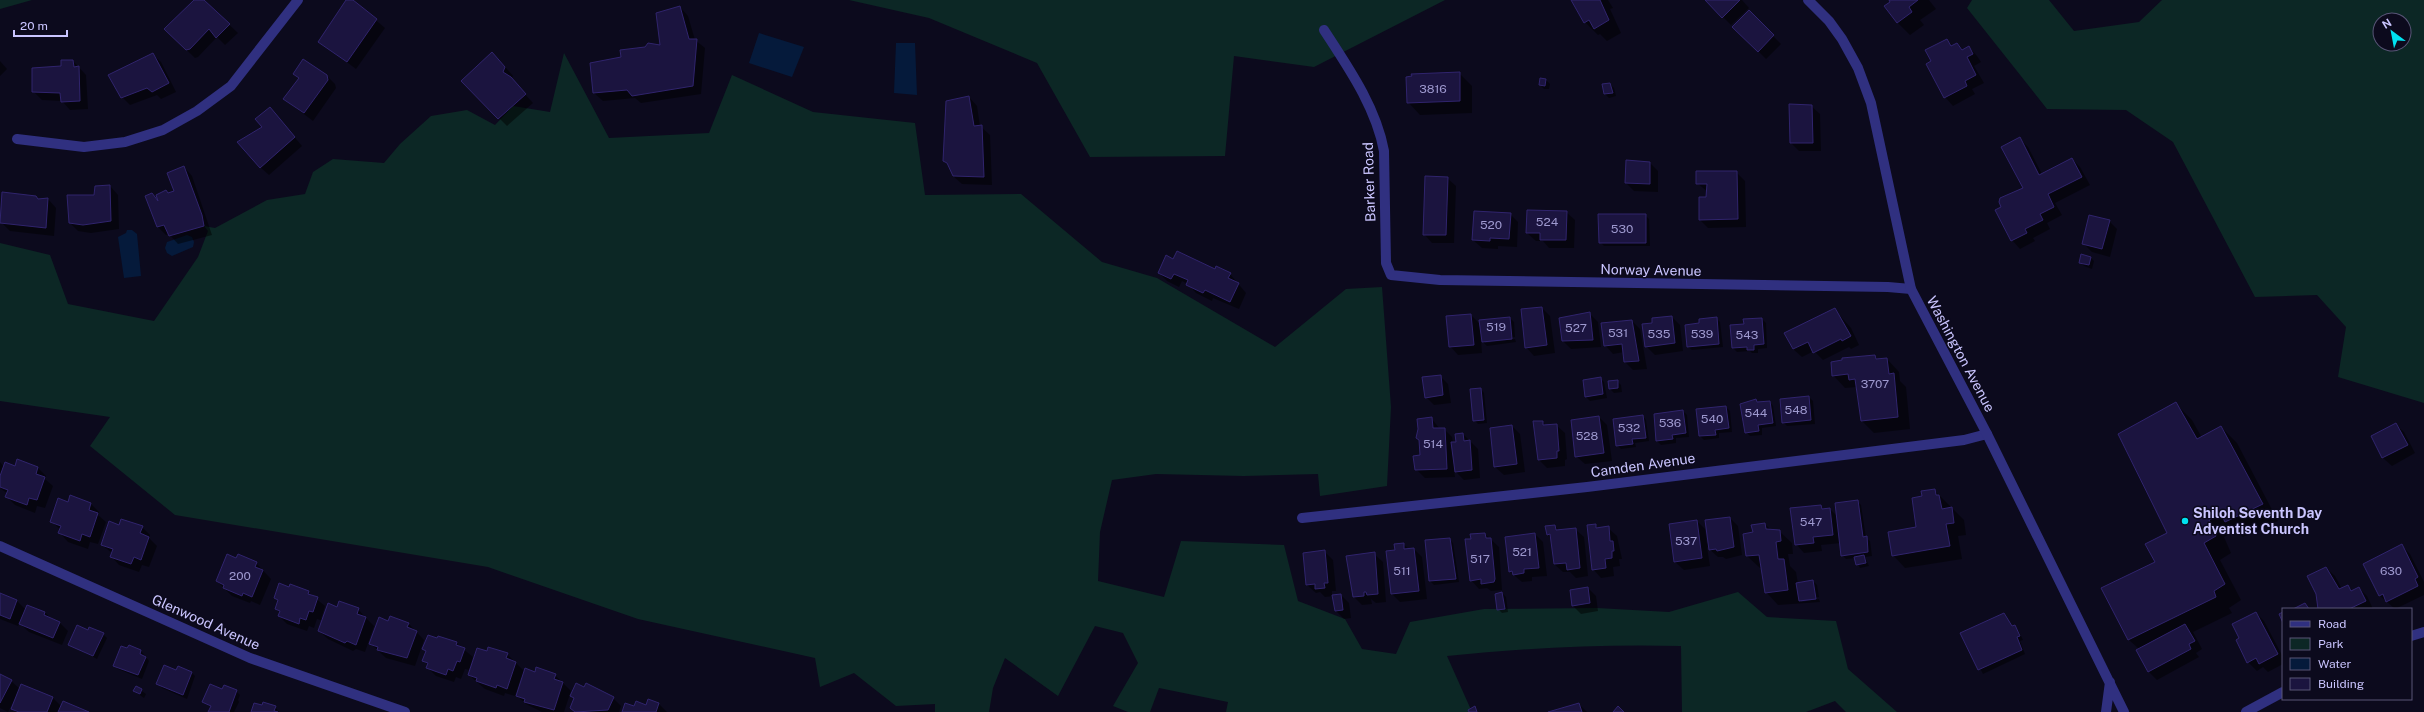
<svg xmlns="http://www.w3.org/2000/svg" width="2424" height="712" font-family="'Public Sans',sans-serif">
<rect width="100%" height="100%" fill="#0c0a1d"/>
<path fill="#0c2725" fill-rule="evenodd" d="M 0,0 L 32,0 L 0,9 Z
M 849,0 L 1445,0 L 1314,67 L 1234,56 L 1225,156 L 1090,157 L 1037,63 L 929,18 Z
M 1972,0 L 2049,0 L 2074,31 L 2139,22 L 2162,0 L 2424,0 L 2424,403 L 2338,377 L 2346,327 L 2317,295 L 2255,297 L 2173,142 L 2126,110 L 2047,109 L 1967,8 ZM 2380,20 L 2404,20 L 2404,44 L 2380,44 Z
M 564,53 L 609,138 L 709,133 L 732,75 L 813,112 L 915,123 L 925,195 L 1021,194 L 1102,262 L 1157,278 L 1275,347 L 1346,289 L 1382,287 L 1391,407 L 1387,486 L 1320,496 L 1318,474 L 1244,476 L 1156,474 L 1112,480 L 1100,532 L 1098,581 L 1164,597 L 1181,541 L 1284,545 L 1298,601 L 1345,619 L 1362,649 L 1396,654 L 1410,622 L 1484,609 L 1597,608 L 1669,612 L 1738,592 L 1767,617 L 1836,621 L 1848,669 L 1897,712 L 1846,712 L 1835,701 L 1806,712 L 1682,712 L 1681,646 C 1603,644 1525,648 1447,656 L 1472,712 L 1226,712 L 1228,702 L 1159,688 L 1150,712 L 1128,712 L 1113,706 L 1138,663 L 1123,633 L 1095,626 L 1058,696 L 1005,658 L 993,688 L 989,712 L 935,712 L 935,704 L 896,706 L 854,673 L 820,687 L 815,658 L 638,619 L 488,567 L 175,515 L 90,446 L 110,417 L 0,401 L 0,243 L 50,255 L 68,304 L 154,321 L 198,257 L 208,231 L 204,226 L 215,228 L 267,200 L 305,194 L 313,172 L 333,159 L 384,163 L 400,144 L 431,116 L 467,110 L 495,125 L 513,106 L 550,112 Z"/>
<path fill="#051a3b" d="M 759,33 L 804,47 L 792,77 L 749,63 Z
M 896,43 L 915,43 L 917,95 L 894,93 Z
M 127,230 L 132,230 L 137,234 L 141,276 L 124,278 L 118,237 L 126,233 Z
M 187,235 L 192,237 L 194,242 L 193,247 L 172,256 L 167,253 L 165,248 L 167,242 Z"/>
<path fill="#0007" d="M 195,0 L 203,0 L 238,33 L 225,45 L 217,37 L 198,57 L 195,58 L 165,29 Z
M 348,0 L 352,0 L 385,28 L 356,69 L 320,42 Z
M 1572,0 L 1608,0 L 1613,8 L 1610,9 L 1621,33 L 1607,41 L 1600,34 L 1598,35 L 1585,22 Z
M 1706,0 L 1742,0 L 1749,8 L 1731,25 Z
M 1890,0 L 1929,0 L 1936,9 L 1920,20 L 1924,25 L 1910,35 L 1897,22 Z
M 680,7 L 688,16 L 695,40 L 705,48 L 701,94 L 641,103 L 635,98 L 603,101 L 594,93 L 591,64 L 622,58 L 662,46 Z
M 1749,12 L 1781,44 L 1766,59 L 1734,27 Z
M 1947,40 L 1953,46 L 1957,44 L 1964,50 L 1969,47 L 1977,56 L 1981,62 L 1974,66 L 1984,83 L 1972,89 L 1975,94 L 1953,106 L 1945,97 L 1932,61 Z
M 152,54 L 161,62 L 176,92 L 161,99 L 157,95 L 130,105 L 122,97 Z
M 0,61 L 7,69 L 0,76 Z
M 73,61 L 86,75 L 88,109 L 70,110 L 62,101 L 42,100 L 33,91 Z
M 500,61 L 513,76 L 511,79 L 533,103 L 507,126 L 462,81 Z
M 1459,73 L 1472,86 L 1472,113 L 1420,115 L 1408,102 Z
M 294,74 L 327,76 L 335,84 L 336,88 L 313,121 L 284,99 L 299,79 Z
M 1546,80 L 1550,84 L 1549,89 L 1544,89 L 1540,85 Z
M 1610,84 L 1614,88 L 1616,96 L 1609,98 L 1605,94 Z
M 969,97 L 977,106 L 980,126 L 990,135 L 992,185 L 962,184 L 953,176 L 949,165 L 944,161 Z
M 1811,106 L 1820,114 L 1821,151 L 1799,151 L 1791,143 Z
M 270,108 L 302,146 L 269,175 L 260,167 L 264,128 Z
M 2020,139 L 2028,147 L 2042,174 L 2072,159 L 2080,167 L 2090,185 L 2055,203 L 2062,215 L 2047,223 L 2050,229 L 2033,238 L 2035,241 L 2020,249 L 2012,240 L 2024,189 Z
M 1650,163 L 1658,171 L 1658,192 L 1634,191 L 1626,183 Z
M 184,167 L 192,176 L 212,235 L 178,244 L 169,234 L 166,235 L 157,226 L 152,194 L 159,201 L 175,192 Z
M 1736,172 L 1745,181 L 1746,227 L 1708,228 L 1700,220 L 1708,192 L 1697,183 Z
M 1447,178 L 1456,186 L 1454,243 L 1432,243 L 1424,234 Z
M 110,186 L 118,195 L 119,229 L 91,233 L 78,231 L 70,223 Z
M 48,199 L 56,208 L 54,236 L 10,231 L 1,222 L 38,200 Z
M 1566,212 L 1575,220 L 1574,248 L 1549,248 L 1543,241 L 1536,241 L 1527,233 Z
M 1510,214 L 1518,222 L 1517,247 L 1498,246 L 1498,249 L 1482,248 L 1473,240 Z
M 1645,215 L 1649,219 L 1650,246 L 1604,246 L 1600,242 Z
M 2109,221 L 2117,229 L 2110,257 L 2092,252 L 2083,243 Z
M 2090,257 L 2094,261 L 2092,269 L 2084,266 L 2080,262 Z
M 1174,260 L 1230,274 L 1246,293 L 1239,309 L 1213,298 L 1212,301 L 1196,293 L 1188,284 L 1182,281 L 1179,287 L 1167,281 L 1159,273 Z
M 1542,308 L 1550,316 L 1555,353 L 1534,356 L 1526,347 Z
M 1834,309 L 1851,328 L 1859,345 L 1851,349 L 1849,347 L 1823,360 L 1814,351 L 1802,357 L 1793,349 Z
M 1589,313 L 1598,322 L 1601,347 L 1571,349 L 1563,341 Z
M 1471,315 L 1481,325 L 1510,318 L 1514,322 L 1515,337 L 1485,341 L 1485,343 L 1515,339 L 1516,342 L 1487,346 L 1481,340 L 1482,353 L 1458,355 L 1450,346 Z
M 1672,317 L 1680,325 L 1683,351 L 1655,355 L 1646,346 L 1653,324 Z
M 1716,318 L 1720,322 L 1723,347 L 1692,350 L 1688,347 L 1700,324 Z
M 1762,319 L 1766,323 L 1767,348 L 1758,349 L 1758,353 L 1752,353 L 1750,351 L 1737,352 L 1733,348 L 1745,324 Z
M 1632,321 L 1640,329 L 1647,369 L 1633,370 L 1625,362 L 1624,352 L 1613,354 L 1605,345 Z
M 1875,356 L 1879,360 L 1887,359 L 1899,372 L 1900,381 L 1906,387 L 1910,429 L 1874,433 L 1862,421 L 1857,387 L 1845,388 L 1833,375 Z
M 1440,376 L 1448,384 L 1451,403 L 1434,405 L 1426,397 Z
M 1600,378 L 1604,382 L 1607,398 L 1590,401 L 1586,397 Z
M 1617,381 L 1621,385 L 1622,392 L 1614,393 L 1610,389 Z
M 1481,389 L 1484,393 L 1487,423 L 1478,424 L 1474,420 Z
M 1809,397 L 1813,401 L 1815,424 L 1787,426 L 1783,422 Z
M 1756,400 L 1759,403 L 1770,402 L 1773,406 L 1776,426 L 1762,428 L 1762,435 L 1750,436 L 1746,432 Z
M 2176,404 L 2192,420 L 2202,438 L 2221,427 L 2237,443 L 2278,521 L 2243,537 L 2236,531 L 2224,537 L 2231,553 L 2220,560 L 2241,600 L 2229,608 L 2232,613 L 2193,632 L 2202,649 L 2196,653 L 2199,657 L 2157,680 L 2148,671 L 2139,649 L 2129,640 L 2103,588 L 2156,562 L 2169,534 Z
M 1726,407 L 1730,411 L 1732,432 L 1719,433 L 1719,438 L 1704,440 L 1700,436 Z
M 1683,411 L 1687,415 L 1689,437 L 1676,438 L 1676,443 L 1661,445 L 1657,441 Z
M 1643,416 L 1646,420 L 1649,441 L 1635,443 L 1636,447 L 1621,449 L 1617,445 Z
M 1599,417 L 1607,425 L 1612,461 L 1585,464 L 1576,456 Z
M 1431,418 L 1440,429 L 1444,429 L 1452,437 L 1453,443 L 1457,443 L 1463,434 L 1478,449 L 1480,478 L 1464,480 L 1454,470 L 1455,477 L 1425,478 L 1416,469 L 1422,456 L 1420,441 L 1417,438 L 1418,420 Z
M 1543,422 L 1547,426 L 1556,425 L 1565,433 L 1567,459 L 1565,460 L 1565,466 L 1547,468 L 1539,460 Z
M 2395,424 L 2404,432 L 2415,453 L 2392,466 L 2383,458 L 2372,436 Z
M 1512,426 L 1520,434 L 1525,472 L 1504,475 L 1495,467 Z
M 0,462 L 4,467 L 38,468 L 46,476 L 45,479 L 53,486 L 45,508 L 37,506 L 35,513 L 15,505 L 7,497 L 8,494 L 0,488 Z
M 1934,490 L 1964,520 L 1966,535 L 1958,536 L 1962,559 L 1905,568 L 1893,555 L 1917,528 L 1923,497 Z
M 1857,501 L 1861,505 L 1866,538 L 1870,541 L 1872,556 L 1865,557 L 1869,566 L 1860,568 L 1855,558 L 1846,559 L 1842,555 L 1841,543 L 1821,545 L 1822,551 L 1804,553 L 1796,544 L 1821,506 L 1825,510 L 1830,509 L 1838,517 Z
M 68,503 L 91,504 L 99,512 L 98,515 L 106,522 L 98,544 L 90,542 L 88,549 L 68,542 L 60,533 L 61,530 L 51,521 Z
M 1730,518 L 1738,526 L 1742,555 L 1726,559 L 1723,557 L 1718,557 L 1707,547 L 1710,566 L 1684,570 L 1675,562 L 1697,521 L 1705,529 L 1707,544 Z
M 1765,524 L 1771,530 L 1779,531 L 1792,543 L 1793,554 L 1788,554 L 1790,566 L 1796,572 L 1798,584 L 1813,581 L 1817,585 L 1819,597 L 1801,600 L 1801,602 L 1819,599 L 1820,602 L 1778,605 L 1766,592 L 1762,568 L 1760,568 L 1747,556 L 1744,534 L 1754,533 Z
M 1596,525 L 1599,529 L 1608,528 L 1617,536 L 1622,559 L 1619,559 L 1620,566 L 1613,567 L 1614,576 L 1601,578 L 1593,569 Z
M 120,526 L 142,527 L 150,535 L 149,538 L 157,546 L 149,567 L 142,565 L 139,572 L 119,565 L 111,556 L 112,553 L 102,545 Z
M 1555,526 L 1559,530 L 1575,529 L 1584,537 L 1588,576 L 1576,578 L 1570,572 L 1563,572 L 1554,564 L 1551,539 L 1548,535 Z
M 1485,534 L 1499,547 L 1502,590 L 1491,591 L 1487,588 L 1479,589 L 1471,580 Z
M 1535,534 L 1543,542 L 1547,576 L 1532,577 L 1532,581 L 1522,582 L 1509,571 L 1506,538 Z
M 1449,539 L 1453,543 L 1459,582 L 1434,585 L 1430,581 L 1426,546 Z
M 1403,544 L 1409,549 L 1414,549 L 1422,557 L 1427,599 L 1400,602 L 1392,594 L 1396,551 Z
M 2402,546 L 2410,554 L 2424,582 L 2424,595 L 2395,609 L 2380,596 L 2364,565 Z
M 1325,552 L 1333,560 L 1336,591 L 1332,591 L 1332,596 L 1341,595 L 1349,603 L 1351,618 L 1344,619 L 1336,611 L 1334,596 L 1325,597 L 1320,592 L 1316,593 L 1307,585 Z
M 1374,554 L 1383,562 L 1386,602 L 1376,603 L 1371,599 L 1372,604 L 1362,605 L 1354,597 Z
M 237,560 L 256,563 L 271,579 L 260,605 L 251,601 L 250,603 L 232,596 L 217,581 Z
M 2326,568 L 2335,576 L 2342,589 L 2348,586 L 2353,591 L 2359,588 L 2367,596 L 2373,609 L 2319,609 L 2317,605 L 2320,604 Z
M 1588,588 L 1596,596 L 1598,611 L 1581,614 L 1573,606 Z
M 308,592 L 325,606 L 321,619 L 337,608 L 358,609 L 366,618 L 374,626 L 365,652 L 356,649 L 353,651 L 328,639 L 319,631 L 323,621 L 317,619 L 314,628 L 309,626 L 307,631 L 287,624 L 279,616 L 280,613 L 276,609 L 279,601 L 275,598 Z
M 1502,593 L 1506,597 L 1508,612 L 1502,613 L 1498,609 Z
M 0,595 L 17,601 L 26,610 L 45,612 L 51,619 L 59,622 L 68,631 L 62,645 L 29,632 L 19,623 L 18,626 L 0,619 Z
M 2256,613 L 2264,621 L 2283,657 L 2283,664 L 2268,672 L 2263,667 L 2257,671 L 2248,662 L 2237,641 L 2241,639 Z
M 2004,614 L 2013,627 L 2018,630 L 2023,640 L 2020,641 L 2025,654 L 1983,674 L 1962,634 Z
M 388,622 L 409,624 L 424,640 L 415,666 L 386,658 L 370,643 Z
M 88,632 L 103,634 L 107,638 L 97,659 L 69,644 Z
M 456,643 L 473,657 L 469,670 L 465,669 L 461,679 L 456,677 L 454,682 L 436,676 L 427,667 L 428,665 L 423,660 L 426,652 L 423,649 Z
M 489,648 L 507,654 L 525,672 L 555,675 L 571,691 L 564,712 L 542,712 L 526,704 L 517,696 L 523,679 L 521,678 L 515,696 L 505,693 L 504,696 L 485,689 L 478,683 L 469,675 Z
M 141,651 L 149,661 L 142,679 L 118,669 L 114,665 Z
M 177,671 L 191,672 L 195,676 L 187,699 L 162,688 L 158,684 Z
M 0,675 L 11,681 L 20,689 L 53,698 L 61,706 L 86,712 L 16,712 L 12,708 L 15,699 L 8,712 L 0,708 Z
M 136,687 L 146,694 L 144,698 L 134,691 Z
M 585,688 L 613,698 L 621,706 L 619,712 L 575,712 L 571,708 L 574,699 L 571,696 Z
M 223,691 L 236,691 L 240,695 L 238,700 L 239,702 L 234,712 L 209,712 L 211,707 L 204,702 Z
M 649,700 L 659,704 L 667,712 L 623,712 L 635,707 L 646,706 Z
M 1579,704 L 1587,712 L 1551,712 Z
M 275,707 L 279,712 L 252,712 Z"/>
<path fill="#1b143f" stroke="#30246d" d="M 194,0 L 204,0 L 230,24 L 216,38 L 209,29 L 190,49 L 186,50 L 164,29 Z
M 346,0 L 353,0 L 377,19 L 347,62 L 318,42 Z
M 1571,0 L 1600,0 L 1609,20 L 1594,29 L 1589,20 L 1584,23 Z
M 1705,0 L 1740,0 L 1722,18 Z
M 1889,0 L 1918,0 L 1909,7 L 1912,12 L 1897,23 L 1884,6 L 1890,2 Z
M 680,6 L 689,39 L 697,39 L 693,86 L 632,96 L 627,90 L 593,93 L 590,63 L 621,57 L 620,50 L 645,47 L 648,43 L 660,45 L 656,13 Z
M 1749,10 L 1774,35 L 1758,52 L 1732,27 Z
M 1947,39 L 1951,46 L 1957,43 L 1962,50 L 1969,46 L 1973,54 L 1967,57 L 1976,75 L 1965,81 L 1967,86 L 1944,98 L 1926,64 L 1931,61 L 1925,50 Z
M 492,52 L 505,67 L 503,72 L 511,77 L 526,94 L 498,119 L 461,81 Z
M 153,53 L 169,83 L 152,92 L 147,88 L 121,98 L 108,75 Z
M 303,59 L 327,75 L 328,80 L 304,113 L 283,99 L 299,78 L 293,74 Z
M 61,60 L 73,60 L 74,67 L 79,66 L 80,101 L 61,102 L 60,93 L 32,92 L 32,68 L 61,66 Z
M 1460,72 L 1460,101 L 1407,103 L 1406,77 L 1412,76 L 1411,74 Z
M 1540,78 L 1546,79 L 1545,86 L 1539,85 Z
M 1610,83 L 1613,93 L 1604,94 L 1602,84 Z
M 969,96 L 974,126 L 982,125 L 984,177 L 953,176 L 947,163 L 943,161 L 946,101 Z
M 1789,104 L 1812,105 L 1813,143 L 1790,143 Z
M 270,107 L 295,137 L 260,168 L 237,142 L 262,127 L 255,119 Z
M 2020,137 L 2039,175 L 2072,158 L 2082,177 L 2048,194 L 2054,207 L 2040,214 L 2043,220 L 2025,229 L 2027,233 L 2011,241 L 1995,210 L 2001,207 L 1999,202 L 2000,198 L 2023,188 L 2001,147 Z
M 1626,160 L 1650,162 L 1650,184 L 1625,183 Z
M 184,166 L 202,215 L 204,226 L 169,236 L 164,225 L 157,227 L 145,196 L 152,193 L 158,201 L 156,195 L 166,190 L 168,193 L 174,191 L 167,173 Z
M 1696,171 L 1737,171 L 1738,219 L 1699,220 L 1699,197 L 1706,197 L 1707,184 L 1696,184 Z
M 1425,176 L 1448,177 L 1446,235 L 1423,235 Z
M 110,185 L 111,221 L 83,225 L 69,223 L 67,195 L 94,195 L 95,186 Z
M 2,192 L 36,196 L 38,199 L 48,198 L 46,228 L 0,223 Z
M 1527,210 L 1567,211 L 1566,240 L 1540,240 L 1540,233 L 1526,233 Z
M 1474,211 L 1511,213 L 1509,239 L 1490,238 L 1490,241 L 1472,240 Z
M 1598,214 L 1646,214 L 1646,243 L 1599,243 Z
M 2089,215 L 2110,220 L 2102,249 L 2082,244 Z
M 1177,251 L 1215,269 L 1216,266 L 1231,273 L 1228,278 L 1239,283 L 1230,302 L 1205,290 L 1203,293 L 1186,285 L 1188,280 L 1174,274 L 1171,279 L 1158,273 L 1166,255 L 1173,259 Z
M 2081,254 L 2091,257 L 2089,265 L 2079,263 Z
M 1542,307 L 1547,345 L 1525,348 L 1521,309 Z
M 1835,308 L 1851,336 L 1842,341 L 1841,339 L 1813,353 L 1808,342 L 1793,349 L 1784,333 Z
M 1590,312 L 1593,340 L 1562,341 L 1559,318 Z
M 1471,314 L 1474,345 L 1449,347 L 1446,316 Z
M 1672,316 L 1675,343 L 1645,347 L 1642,324 L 1652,323 L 1652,318 Z
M 1510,317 L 1512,339 L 1482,342 L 1479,320 Z
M 1717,317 L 1719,344 L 1687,347 L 1685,325 L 1699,323 L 1699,319 Z
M 1762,318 L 1764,344 L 1754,345 L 1754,350 L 1747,350 L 1747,347 L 1732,348 L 1730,325 L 1744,324 L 1743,319 Z
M 1632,320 L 1639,361 L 1624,362 L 1622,344 L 1604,346 L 1601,323 Z
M 1875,355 L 1876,359 L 1887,358 L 1889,374 L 1894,373 L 1898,417 L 1861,421 L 1855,379 L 1849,380 L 1848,374 L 1832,376 L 1831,362 L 1842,360 L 1842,358 Z
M 1441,375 L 1443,395 L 1425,398 L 1422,377 Z
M 1601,377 L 1603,394 L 1585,397 L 1583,380 Z
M 1618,380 L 1618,388 L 1609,389 L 1608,381 Z
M 1481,388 L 1484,420 L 1473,421 L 1470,389 Z
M 1809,396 L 1811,420 L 1782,423 L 1780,399 Z
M 1756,399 L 1757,402 L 1770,401 L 1773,423 L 1758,425 L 1759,431 L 1745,433 L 1740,404 Z
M 2176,402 L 2197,439 L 2221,426 L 2263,504 L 2225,522 L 2221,514 L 2209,520 L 2216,536 L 2204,543 L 2225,584 L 2214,591 L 2216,597 L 2128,640 L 2101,588 L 2155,562 L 2145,544 L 2167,533 L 2118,434 Z
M 1726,406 L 1729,428 L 1715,430 L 1716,435 L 1699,436 L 1696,409 Z
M 1683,410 L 1686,433 L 1672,435 L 1673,439 L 1656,441 L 1654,414 Z
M 1643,415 L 1646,438 L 1632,439 L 1633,444 L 1616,446 L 1613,419 Z
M 1599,416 L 1604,453 L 1575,457 L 1571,420 Z
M 1432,417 L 1433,428 L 1445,428 L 1447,469 L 1415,470 L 1413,456 L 1420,455 L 1419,440 L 1416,438 L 1418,429 L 1417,419 Z
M 1533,421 L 1543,421 L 1543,425 L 1557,424 L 1559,451 L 1557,451 L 1557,458 L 1538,460 Z
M 2396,423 L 2408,445 L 2382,458 L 2371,436 Z
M 1512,425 L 1517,464 L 1494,467 L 1490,428 Z
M 1463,433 L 1464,441 L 1470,440 L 1472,470 L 1455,472 L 1451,442 L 1456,442 L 1455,434 Z
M 17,459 L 38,467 L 36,474 L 45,477 L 37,500 L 29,498 L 27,505 L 5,497 L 8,490 L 0,487 L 0,476 L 5,462 L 15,466 Z
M 1935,489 L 1936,495 L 1939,495 L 1942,509 L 1952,507 L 1954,523 L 1946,524 L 1950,546 L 1892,556 L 1888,532 L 1916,527 L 1912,498 L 1922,496 L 1921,491 Z
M 70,495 L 91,503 L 89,510 L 98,513 L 90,537 L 82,534 L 80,541 L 58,533 L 61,526 L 50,522 L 58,498 L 68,502 Z
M 1858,500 L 1863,537 L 1867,536 L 1868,552 L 1841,556 L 1835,503 Z
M 1821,505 L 1822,509 L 1830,508 L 1833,535 L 1813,537 L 1814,543 L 1795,545 L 1790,508 Z
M 1730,517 L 1734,547 L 1717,551 L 1716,549 L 1709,550 L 1705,520 Z
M 121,519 L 143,526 L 140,533 L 149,537 L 141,560 L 134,557 L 131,564 L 110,557 L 113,549 L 101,545 L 109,521 L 119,525 Z
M 1697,520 L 1702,558 L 1674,562 L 1669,524 Z
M 1765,523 L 1766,529 L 1780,530 L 1781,541 L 1776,542 L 1778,559 L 1784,559 L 1788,590 L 1765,593 L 1759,555 L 1746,556 L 1743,534 L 1753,532 L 1751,525 Z
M 1596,524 L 1596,528 L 1609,526 L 1610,541 L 1613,541 L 1614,551 L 1612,551 L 1612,558 L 1605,559 L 1606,568 L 1592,570 L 1587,525 Z
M 1555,525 L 1556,530 L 1576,528 L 1580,568 L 1567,570 L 1566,563 L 1554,564 L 1550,534 L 1547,535 L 1545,526 Z
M 1485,533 L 1486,538 L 1491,538 L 1495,579 L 1494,582 L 1481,584 L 1481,579 L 1470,581 L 1465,539 L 1471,539 L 1470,534 Z
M 1535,533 L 1539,568 L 1524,569 L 1524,573 L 1513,575 L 1512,571 L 1509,572 L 1505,537 Z
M 1450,538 L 1456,579 L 1429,581 L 1425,540 Z
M 1404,543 L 1404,549 L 1414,548 L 1419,591 L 1391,594 L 1386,551 L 1395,550 L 1394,544 Z
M 2402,544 L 2418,577 L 2415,579 L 2418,586 L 2386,602 L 2383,594 L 2379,596 L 2363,564 Z
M 1325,550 L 1328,583 L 1324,583 L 1325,588 L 1315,589 L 1315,584 L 1306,585 L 1303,553 Z
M 1375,552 L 1378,594 L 1367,595 L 1366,592 L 1364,592 L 1364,596 L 1353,597 L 1346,556 Z
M 227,554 L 236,558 L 238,554 L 257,562 L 255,567 L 263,570 L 252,597 L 243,593 L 242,596 L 223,588 L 224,585 L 216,581 Z
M 1864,555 L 1866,563 L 1856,565 L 1854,557 Z
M 2326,567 L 2339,589 L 2348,585 L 2351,591 L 2359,587 L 2366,601 L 2349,609 L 2318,609 L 2316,594 L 2307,576 Z
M 1813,580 L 1816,599 L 1799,601 L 1796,583 Z
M 279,583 L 289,587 L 290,584 L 309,591 L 308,594 L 318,597 L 313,612 L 309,611 L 306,620 L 300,618 L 299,624 L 278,616 L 280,611 L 275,609 L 278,600 L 274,598 Z
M 1588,587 L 1590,603 L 1572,606 L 1570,590 Z
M 1502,592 L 1505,609 L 1497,610 L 1495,594 Z
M 0,593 L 17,600 L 10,619 L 0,615 Z
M 1341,594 L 1343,610 L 1335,611 L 1332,595 Z
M 339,601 L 359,608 L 357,614 L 366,617 L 356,645 L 347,641 L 345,643 L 318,631 L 328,603 L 337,607 Z
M 2305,603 L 2309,609 L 2293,609 Z
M 27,605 L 45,612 L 44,615 L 60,622 L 53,638 L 19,624 Z
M 2256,612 L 2278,654 L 2259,664 L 2256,658 L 2247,663 L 2236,640 L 2239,638 L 2232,624 Z
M 2283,612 L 2283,623 L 2279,614 Z
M 2004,613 L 2012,626 L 2015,625 L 2020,636 L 2017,637 L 2022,650 L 1978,670 L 1960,633 Z
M 390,616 L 409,623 L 407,627 L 417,631 L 407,658 L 377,650 L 378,647 L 369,644 L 379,617 L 388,621 Z
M 2185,624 L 2195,641 L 2189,644 L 2191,649 L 2148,672 L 2136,650 Z
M 77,625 L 88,630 L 89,627 L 104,633 L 93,656 L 68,645 Z
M 428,635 L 437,638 L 438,636 L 457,642 L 456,645 L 465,648 L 460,662 L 457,661 L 453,671 L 448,669 L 446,675 L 426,668 L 428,663 L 422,661 L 426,651 L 422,649 Z
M 129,645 L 141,650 L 140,654 L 146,657 L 138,675 L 113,666 L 121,646 L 127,648 Z
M 488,647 L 508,653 L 506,658 L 516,662 L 507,689 L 497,685 L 496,688 L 476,681 L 477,678 L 468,675 L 477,648 L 487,651 Z
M 164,665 L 176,670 L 178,666 L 192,672 L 183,695 L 156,684 Z
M 536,667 L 556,674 L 554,679 L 563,682 L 554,710 L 524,702 L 525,699 L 516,696 L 525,668 L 535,672 Z
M 0,674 L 12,680 L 0,703 Z
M 576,683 L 584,687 L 586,683 L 614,697 L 608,710 L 575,712 L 570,708 L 574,698 L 570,696 Z
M 21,684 L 53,697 L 47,712 L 19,712 L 11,709 Z
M 210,684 L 222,689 L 224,685 L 237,690 L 229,712 L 208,712 L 211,706 L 202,702 Z
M 136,686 L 142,689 L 140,694 L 133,691 Z
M 648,699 L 659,703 L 656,712 L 622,712 L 625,703 L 634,706 L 636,701 L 646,705 Z
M 63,701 L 89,712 L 58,712 Z
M 263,702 L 276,706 L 274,711 L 278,712 L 251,712 L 254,703 L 262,705 Z
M 1579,703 L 1582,712 L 1548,712 Z
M 1475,706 L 1477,712 L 1469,712 L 1468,710 Z
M 1618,706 L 1624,712 L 1613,712 Z"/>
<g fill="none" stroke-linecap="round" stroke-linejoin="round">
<path stroke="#303080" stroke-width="10" d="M 1324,30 C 1348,67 1376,107 1384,151 L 1386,263 L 1391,275 L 1440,280 L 1888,287 L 1911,289
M 17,139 L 84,147 L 125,142 L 163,130 L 197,111 L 231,86 L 298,0
M 1302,518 L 1587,487 L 1964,440 L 1987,434
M 0,546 L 250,658 L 405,712
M 2411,636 L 2424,632
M 2246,712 L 2283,692"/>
<path stroke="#303080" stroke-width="10" d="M 1808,0 L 1829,21 L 1842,39 L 1858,68 L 1871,103 L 1911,289 L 1987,434 L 2124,712
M 2106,712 L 2110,682"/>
</g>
<circle fill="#00e1f0" stroke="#0c0a1d" stroke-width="1.5" cx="2185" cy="521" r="4"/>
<g text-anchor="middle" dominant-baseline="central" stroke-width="3" stroke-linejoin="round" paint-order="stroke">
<g font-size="12" fill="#9e99cf">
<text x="1433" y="89">3816</text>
<text x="1547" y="222">524</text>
<text x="1491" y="225">520</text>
<text x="1622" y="229">530</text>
<text x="1496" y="327">519</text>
<text x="1576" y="328">527</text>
<text x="1618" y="333">531</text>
<text x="1659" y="334">535</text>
<text x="1702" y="334">539</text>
<text x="1747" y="335">543</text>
<text x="1875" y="384">3707</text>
<text x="1796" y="410">548</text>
<text x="1756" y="413">544</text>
<text x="1712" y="419">540</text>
<text x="1670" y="423">536</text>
<text x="1629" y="428">532</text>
<text x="1587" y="436">528</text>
<text x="1433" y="444">514</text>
<text x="1811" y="522">547</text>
<text x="1686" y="541">537</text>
<text x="1522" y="552">521</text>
<text x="1480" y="559">517</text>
<text x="1402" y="571">511</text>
<text x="2391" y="571">630</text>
<text x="240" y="576">200</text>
</g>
<g font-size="14" fill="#cac5ff" stroke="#0c0a1d">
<text transform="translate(1369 182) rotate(-92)">Barker Road</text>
<text transform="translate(1651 270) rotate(1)">Norway Avenue</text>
<text transform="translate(1961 354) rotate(62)">Washington Avenue</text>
<text transform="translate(1643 465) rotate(-8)">Camden Avenue</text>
<text transform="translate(206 622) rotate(24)">Glenwood Avenue</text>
</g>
<g font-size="14" font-weight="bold" fill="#cac5ff" stroke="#0c0a1d" text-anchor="start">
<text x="2193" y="513">Shiloh Seventh Day<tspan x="2193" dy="16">Adventist Church</tspan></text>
</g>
</g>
<rect x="2282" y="608" width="130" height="92" fill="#0c0a1d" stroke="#585577"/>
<rect x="2290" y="621" width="20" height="6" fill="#303080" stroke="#585577"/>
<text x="2318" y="628" font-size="12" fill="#cac5ff">Road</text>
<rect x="2290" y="638" width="20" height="12" fill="#0c2725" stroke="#585577"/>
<text x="2318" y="648" font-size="12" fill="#cac5ff">Park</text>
<rect x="2290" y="658" width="20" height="12" fill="#051a3b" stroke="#585577"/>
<text x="2318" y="668" font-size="12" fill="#cac5ff">Water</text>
<rect x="2290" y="678" width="20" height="12" fill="#1b143f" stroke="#585577"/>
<text x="2318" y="688" font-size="12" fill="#cac5ff">Building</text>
<g transform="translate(2392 32) rotate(328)"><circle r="19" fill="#0c0a1d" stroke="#585577"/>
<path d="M0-3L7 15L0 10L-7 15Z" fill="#00e1f0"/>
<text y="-6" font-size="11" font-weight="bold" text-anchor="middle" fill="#cac5ff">N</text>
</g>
<path d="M14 30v6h53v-6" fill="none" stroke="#cac5ff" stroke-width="2"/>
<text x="20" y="30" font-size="12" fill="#cac5ff" stroke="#0c0a1d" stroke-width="3" paint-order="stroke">20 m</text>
</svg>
